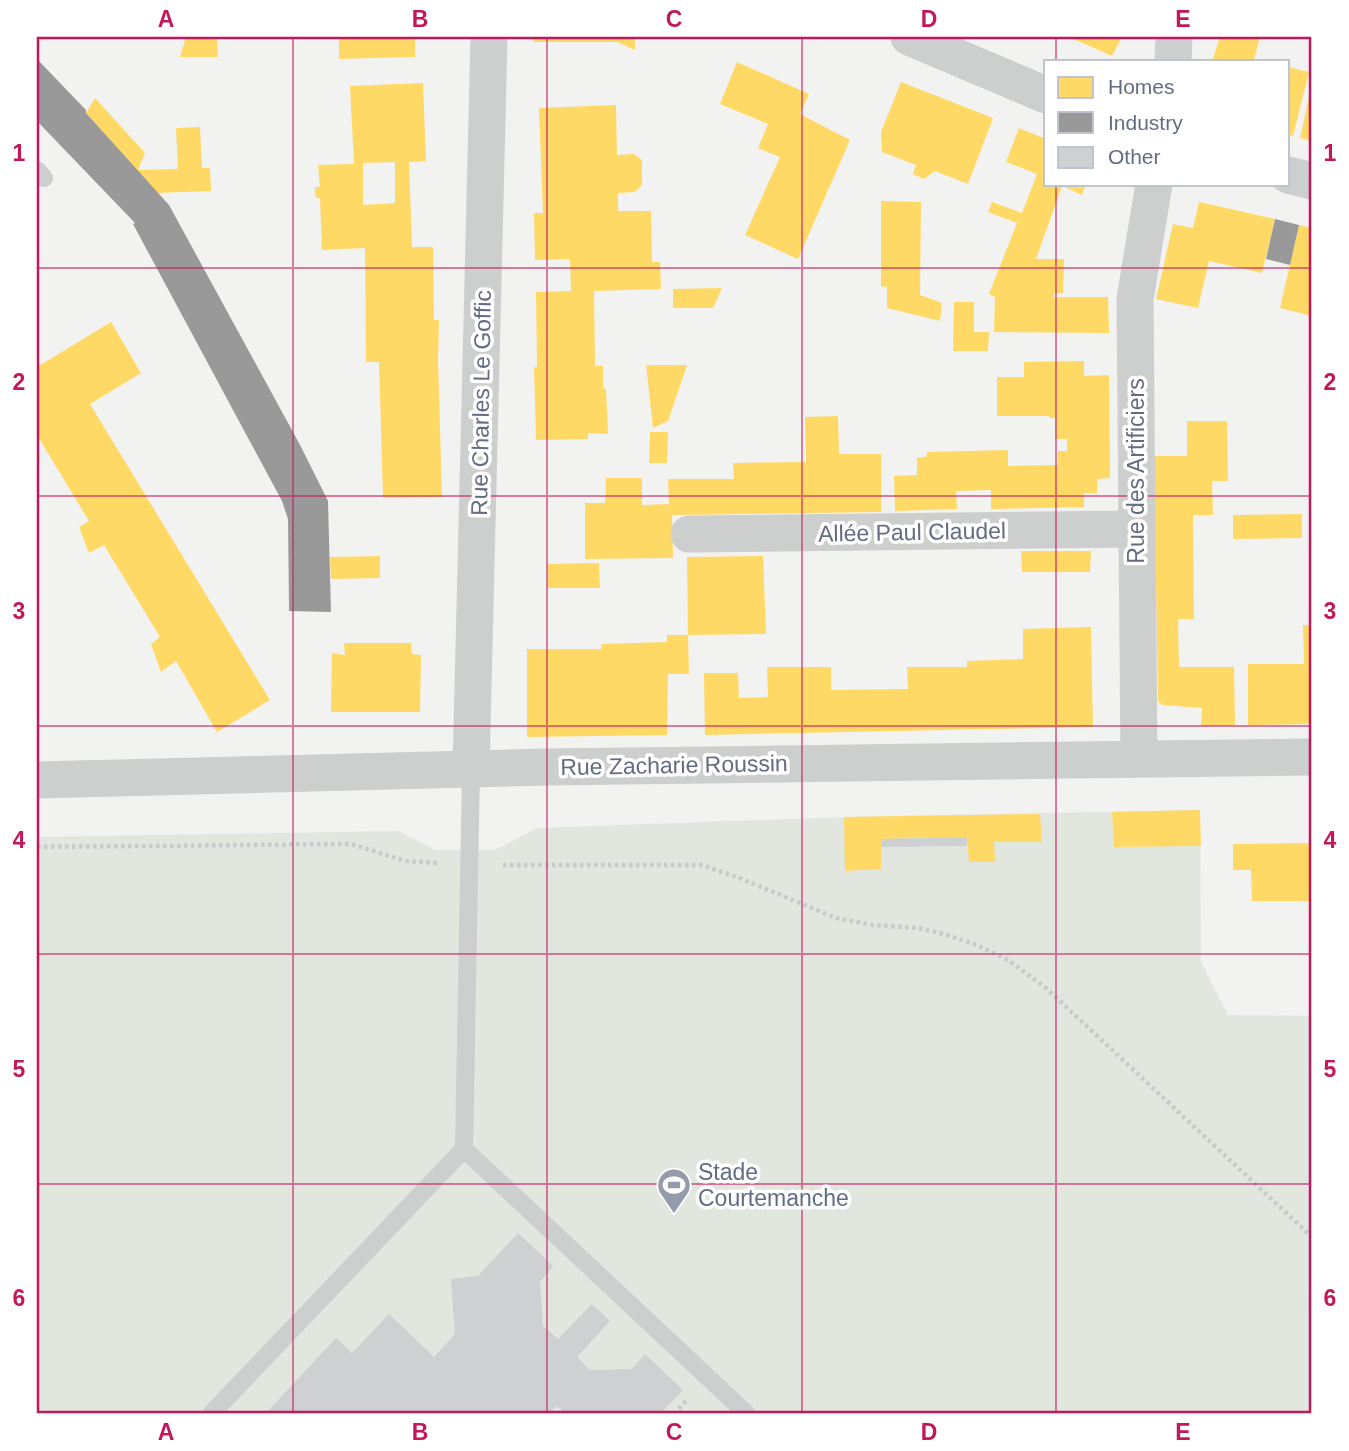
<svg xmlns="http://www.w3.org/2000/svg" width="1349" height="1451" font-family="Arial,sans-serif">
<rect width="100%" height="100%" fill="#f2f3f1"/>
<path fill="#e1e6df" d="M 1200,810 L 1201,962 L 1228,1015 L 1312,1016 L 1312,1414 L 37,1414 L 37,837 L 399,831 L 435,850 L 495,850 L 537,828 L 844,817 Z"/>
<path fill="#ffd966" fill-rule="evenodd" d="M 186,37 L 217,37 L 218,57 L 180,57 Z
M 339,37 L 415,37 L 415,57 L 339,59 Z
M 533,37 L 635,37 L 635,50 L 617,42 L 533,42 Z
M 1069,37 L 1122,37 L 1112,56 Z
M 1220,37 L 1260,37 L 1254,59 L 1261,61 L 1212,61 Z
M 737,62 L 809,94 L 800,114 L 850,140 L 798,259 L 745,235 L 780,157 L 758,148 L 768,124 L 720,104 Z
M 1288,67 L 1309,72 L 1293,136 L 1288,135 Z
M 901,82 L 993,118 L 968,184 L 935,171 L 924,179 L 913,174 L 916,165 L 882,152 L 881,132 Z
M 423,83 L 426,161 L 409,162 L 412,247 L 433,247 L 434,320 L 439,320 L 438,360 L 442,497 L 383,498 L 379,362 L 366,362 L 365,248 L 322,250 L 320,198 L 316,198 L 315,187 L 320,187 L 318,165 L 354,164 L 350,86 ZM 395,162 L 395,203 L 363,205 L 363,163 Z
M 1311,88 L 1312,88 L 1312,141 L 1300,138 Z
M 95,98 L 145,153 L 138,170 L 178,169 L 176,128 L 200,127 L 202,168 L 210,168 L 211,191 L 157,193 L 86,113 Z
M 616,105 L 617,155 L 634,154 L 642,160 L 642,185 L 635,192 L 618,193 L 618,211 L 651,211 L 652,262 L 660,262 L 661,289 L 594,291 L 595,366 L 603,366 L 603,388 L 606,389 L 608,434 L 588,433 L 588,439 L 536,440 L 534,367 L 537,367 L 536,292 L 571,291 L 570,259 L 535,260 L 534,213 L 543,213 L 539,108 Z
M 1019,128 L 1046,139 L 1046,184 L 1086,184 L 1082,195 L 1062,186 L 1036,259 L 1064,259 L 1063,293 L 1054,293 L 1054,297 L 1108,297 L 1109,333 L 994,332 L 995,297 L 989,294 L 1017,223 L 988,212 L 992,202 L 1022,213 L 1037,174 L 1006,162 Z
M 881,201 L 921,202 L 920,295 L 942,303 L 940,321 L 887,308 L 887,287 L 881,286 Z
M 1199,202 L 1275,219 L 1262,273 L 1209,261 L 1198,308 L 1156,299 L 1173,224 L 1193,228 Z
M 1299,225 L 1312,228 L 1312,316 L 1280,308 Z
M 722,288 L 713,308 L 673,308 L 673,289 Z
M 954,302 L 974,302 L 974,332 L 989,332 L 988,351 L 953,351 Z
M 111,322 L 141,373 L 90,404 L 270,700 L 217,732 L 176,661 L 161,672 L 151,644 L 160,637 L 104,545 L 89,553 L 79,527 L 89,521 L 37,435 L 37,367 Z
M 1084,361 L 1084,376 L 1109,375 L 1110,478 L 1097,479 L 1097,493 L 1084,493 L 1084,507 L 991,509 L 991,490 L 956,491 L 957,509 L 895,511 L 894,476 L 917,475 L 917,458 L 926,457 L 927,452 L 1008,450 L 1008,466 L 1058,465 L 1058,451 L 1067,451 L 1067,439 L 1055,439 L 1055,418 L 1050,418 L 1049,416 L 997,416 L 997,377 L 1024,377 L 1024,362 Z
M 646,365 L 687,365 L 668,421 L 653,428 Z
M 838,416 L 839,454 L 881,454 L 881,512 L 672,515 L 673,558 L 585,559 L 585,503 L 605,503 L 606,478 L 642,478 L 642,505 L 669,504 L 668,479 L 734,479 L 733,463 L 806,462 L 805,417 Z
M 1187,421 L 1227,421 L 1228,481 L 1212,481 L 1213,515 L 1193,515 L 1194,619 L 1178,619 L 1179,667 L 1234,667 L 1235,726 L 1201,726 L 1202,708 L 1162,705 L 1158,701 L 1154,456 L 1187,456 Z
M 650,432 L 668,432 L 667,463 L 649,463 Z
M 1302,514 L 1302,538 L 1233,539 L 1233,515 Z
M 1021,551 L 1091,551 L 1090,572 L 1022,572 Z
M 380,556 L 380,578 L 331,579 L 330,557 Z
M 763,556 L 766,634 L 688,635 L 687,557 Z
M 599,563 L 600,588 L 547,588 L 547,564 Z
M 1303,625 L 1312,625 L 1312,724 L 1248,725 L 1248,664 L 1304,664 Z
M 1091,627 L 1093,727 L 705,735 L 704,673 L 738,673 L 739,698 L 768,697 L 767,667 L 831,667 L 831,690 L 908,689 L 907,667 L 967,667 L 967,661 L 1023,659 L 1023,629 Z
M 667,635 L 688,635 L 689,674 L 668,674 L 667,735 L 527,737 L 527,649 L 602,649 L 601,644 L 667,642 Z
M 344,643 L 411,643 L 412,654 L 421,655 L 420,712 L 331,712 L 332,653 L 345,655 Z
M 1200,810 L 1201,846 L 1114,847 L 1112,812 Z
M 1040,814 L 1042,842 L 994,842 L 995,862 L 969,862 L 967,837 L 881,839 L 881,869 L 845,871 L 844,817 Z
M 1312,843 L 1312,901 L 1252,901 L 1251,870 L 1233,870 L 1233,844 Z"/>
<path fill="#999" d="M 37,59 L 86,110 L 86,113 L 169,205 L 299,443 L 328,501 L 331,612 L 289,611 L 288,519 L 282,501 L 133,224 L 135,223 L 37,121 Z
M 1275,219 L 1299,225 L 1290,265 L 1266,259 Z"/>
<path fill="#cfd0d1" d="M 967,837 L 967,846 L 881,847 L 881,839 Z
M 518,1233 L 553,1266 L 540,1282 L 543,1326 L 558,1339 L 592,1304 L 610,1321 L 577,1357 L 590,1370 L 632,1369 L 645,1354 L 683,1390 L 660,1414 L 566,1414 L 557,1406 L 549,1414 L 265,1414 L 336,1338 L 352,1353 L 389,1314 L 434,1357 L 455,1334 L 451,1279 L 478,1276 Z"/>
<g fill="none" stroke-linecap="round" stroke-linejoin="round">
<path stroke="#c9cacb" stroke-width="4.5" stroke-dasharray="3.5 3.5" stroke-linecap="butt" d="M 37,847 L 351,844 L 405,861 L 438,863
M 503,865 L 701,865 L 737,877 L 836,918 L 872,925 L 918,928 L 944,934 L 977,945 L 1008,960 L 1046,988 L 1312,1237
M 674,1414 L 686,1401
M 826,1414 L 827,1413"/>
<path stroke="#cdcece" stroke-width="18" d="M 37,170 L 44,178
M 464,1149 L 747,1414
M 211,1414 L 464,1149 L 471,769"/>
<path stroke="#cdcece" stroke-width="37" d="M 909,37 L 1046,95
M 1173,61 L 1174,37
M 1288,175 L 1312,181
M 689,534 L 1136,529
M 1139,759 L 1135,299 L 1154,184
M 471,769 L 489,37
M 37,780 L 547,767 L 1312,757"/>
</g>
<path fill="none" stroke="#c2185b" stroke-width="2" stroke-opacity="0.55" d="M 293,37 L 293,1414M 547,37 L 547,1414M 802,37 L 802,1414M 1056,37 L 1056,61M 1056,184 L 1056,1414M 37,268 L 1312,268M 37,496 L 1312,496M 37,726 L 1312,726M 37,954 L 1312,954M 37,1184 L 1312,1184"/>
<defs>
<g id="stadium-pin" transform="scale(1.75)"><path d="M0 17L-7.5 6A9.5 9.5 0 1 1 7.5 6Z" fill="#949ba9" stroke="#fff"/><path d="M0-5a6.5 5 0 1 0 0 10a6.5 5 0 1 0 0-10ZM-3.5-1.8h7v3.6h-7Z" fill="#fff"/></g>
</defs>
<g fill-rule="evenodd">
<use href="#stadium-pin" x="674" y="1185"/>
</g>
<g text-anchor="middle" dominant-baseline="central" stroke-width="7" stroke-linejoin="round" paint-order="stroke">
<g font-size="23" fill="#626c82" stroke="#fff">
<text transform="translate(481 403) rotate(-89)">Rue Charles Le Goffic</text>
<text transform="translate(1136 471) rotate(-90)">Rue des Artificiers</text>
<text transform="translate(912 532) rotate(-1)">Allée Paul Claudel</text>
<text transform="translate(674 765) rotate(-1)">Rue Zacharie Roussin</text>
</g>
<g font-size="23" fill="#626c82" stroke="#fff" text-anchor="start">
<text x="698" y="1172">Stade<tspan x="698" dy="26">Courtemanche</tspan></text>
</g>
</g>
<rect width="1349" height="1451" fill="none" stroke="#ffffff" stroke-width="77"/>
<rect x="1044" y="60" width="245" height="126" fill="#ffffff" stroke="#c0c4cd" stroke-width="2"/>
<rect x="1058" y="77" width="35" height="21" fill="#ffd966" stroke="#c0c4cd" stroke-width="2"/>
<text x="1108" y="94" font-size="21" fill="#626c82">Homes</text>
<rect x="1058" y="112" width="35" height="21" fill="#999999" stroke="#c0c4cd" stroke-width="2"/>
<text x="1108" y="130" font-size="21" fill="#626c82">Industry</text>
<rect x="1058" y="147" width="35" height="21" fill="#cfd0d1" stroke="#c0c4cd" stroke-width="2"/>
<text x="1108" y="164" font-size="21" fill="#626c82">Other</text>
<rect x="38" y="38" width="1272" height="1374" fill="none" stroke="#c2185b" stroke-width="2.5"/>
<g font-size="23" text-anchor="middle" font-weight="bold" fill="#c2185b">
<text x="166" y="27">A</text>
<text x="420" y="27">B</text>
<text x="674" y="27">C</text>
<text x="929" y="27">D</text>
<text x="1183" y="27">E</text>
<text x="19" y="161">1</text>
<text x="1330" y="161">1</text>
<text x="19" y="390">2</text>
<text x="1330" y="390">2</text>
<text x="19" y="619">3</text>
<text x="1330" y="619">3</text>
<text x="19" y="848">4</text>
<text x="1330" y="848">4</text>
<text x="19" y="1077">5</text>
<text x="1330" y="1077">5</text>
<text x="19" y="1306">6</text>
<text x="1330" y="1306">6</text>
<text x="166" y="1440">A</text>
<text x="420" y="1440">B</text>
<text x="674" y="1440">C</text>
<text x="929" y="1440">D</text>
<text x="1183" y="1440">E</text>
</g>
</svg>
